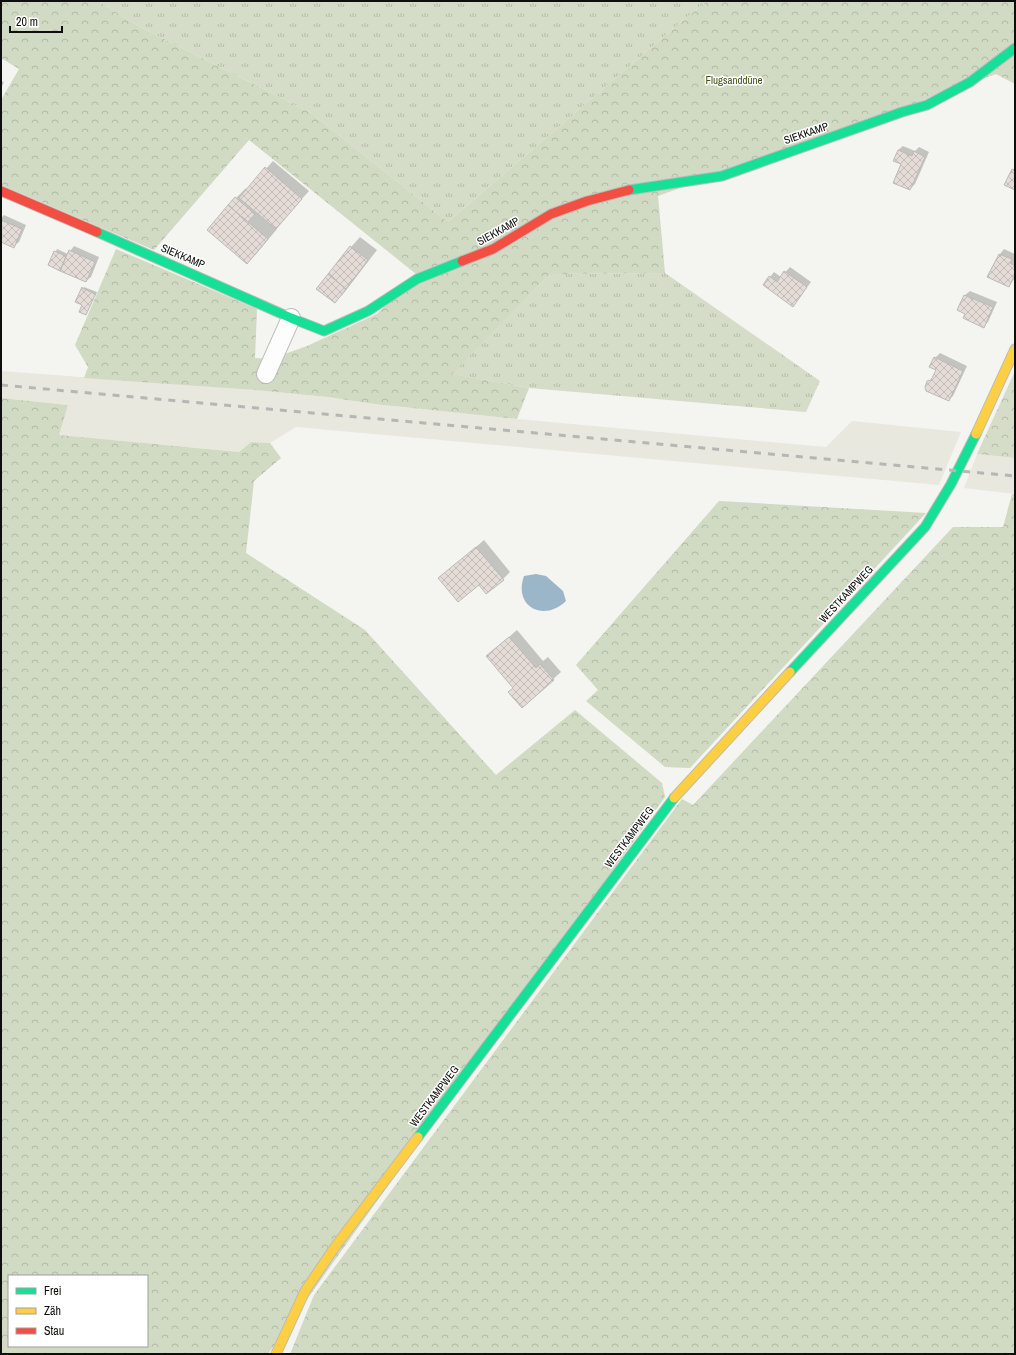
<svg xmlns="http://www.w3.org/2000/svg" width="1016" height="1355" font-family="'Archivo Narrow',sans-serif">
<defs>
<pattern id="grass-tufts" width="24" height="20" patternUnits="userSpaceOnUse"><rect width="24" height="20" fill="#d5dcc7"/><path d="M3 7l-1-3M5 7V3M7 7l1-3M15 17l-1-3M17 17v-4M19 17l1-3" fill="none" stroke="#b6bcaa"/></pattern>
<pattern id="forest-crowns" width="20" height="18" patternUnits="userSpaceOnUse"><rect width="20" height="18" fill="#d1dac2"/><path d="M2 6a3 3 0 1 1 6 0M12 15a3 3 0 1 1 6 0" fill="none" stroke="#b2baa6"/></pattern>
<pattern id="park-crowns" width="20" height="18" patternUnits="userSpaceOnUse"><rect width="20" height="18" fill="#d5dcc7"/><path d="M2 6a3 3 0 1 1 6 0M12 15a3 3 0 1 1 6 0" fill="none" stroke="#b6bcaa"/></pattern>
<pattern id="building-cross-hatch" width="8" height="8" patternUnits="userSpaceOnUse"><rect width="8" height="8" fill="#e5dbd7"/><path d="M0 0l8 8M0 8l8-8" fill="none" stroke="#c3bbb7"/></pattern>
</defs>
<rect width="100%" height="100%" fill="#f4f4f0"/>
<path fill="#e9e8de" d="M 1,371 L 255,390 L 328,397 L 374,404 L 517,419 L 826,447 L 852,421 L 961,432 L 939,485 L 296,427 L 270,443 L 251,442 L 239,452 L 58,435 L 68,405 L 1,398 Z
M 977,454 L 1015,458 L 1015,494 L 964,488 Z"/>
<path fill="url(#grass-tufts)" d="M 98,1 L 707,1 L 681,22 L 448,222 L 311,113 L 140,27 Z
M 665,273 L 820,381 L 806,412 L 529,388 L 451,374 L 550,274 Z"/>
<path fill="url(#forest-crowns)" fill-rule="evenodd" d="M 1,1 L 98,1 L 140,27 L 311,113 L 448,222 L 681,22 L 707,1 L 1015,1 L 1015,84 L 996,74 L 658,196 L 665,273 L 550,274 L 452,374 L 529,388 L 517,419 L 374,404 L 328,397 L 255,390 L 84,378 L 88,367 L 75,345 L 116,249 L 257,309 L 255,358 L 271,359 L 307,346 L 377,314 L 416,274 L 249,140 L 154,250 L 1,185 L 1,100 L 19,69 L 1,58 Z
M 1,398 L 68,405 L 59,435 L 239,452 L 251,442 L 270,443 L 281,458 L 254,481 L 246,553 L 365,630 L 496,775 L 575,710 L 662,783 L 665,797 L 268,1354 L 1,1354 ZM 9,1276 L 147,1276 L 147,1346 L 9,1346 Z
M 1012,494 L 1015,494 L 1015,1354 L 290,1354 L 314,1295 L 682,799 L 693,805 L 953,527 L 1003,527 Z
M 719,501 L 926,513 L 690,768 L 665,767 L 586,701 L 598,690 L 576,665 Z"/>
<path fill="url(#park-crowns)" d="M 1015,371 L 1015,458 L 977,454 Z"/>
<path fill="#9cb6c9" d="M 536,574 L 546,576 L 563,591 L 566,601 C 543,623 513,606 524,576 Z"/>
<path fill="#0003" d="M 1,81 L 4,82 L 1,88 Z
M 903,146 L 915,151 L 919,147 L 929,152 L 915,184 L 910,189 L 898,150 Z
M 273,161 L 309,191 L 276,228 L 277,229 L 257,253 L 247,263 L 209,230 L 236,198 L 246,188 L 247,190 Z
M 4,215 L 26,225 L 19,242 L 14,246 L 1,241 L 1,218 Z
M 360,237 L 377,250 L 344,293 L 335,302 L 351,247 Z
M 74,246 L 99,257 L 91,277 L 86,281 L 63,266 L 60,269 L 49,265 L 57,249 L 68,254 Z
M 1004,249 L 1015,254 L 1014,258 L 1015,278 L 1009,286 L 988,276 L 1000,254 Z
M 790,267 L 811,282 L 793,306 L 770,277 L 774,272 L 781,277 Z
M 84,287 L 97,292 L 86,314 L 83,305 L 82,289 Z
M 970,291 L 997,302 L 988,322 L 984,326 L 966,314 L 958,310 L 965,295 Z
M 940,353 L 967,366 L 953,396 L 948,400 L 928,382 L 934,377 L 937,370 L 931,367 L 935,358 Z
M 484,540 L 510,572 L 503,579 L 479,583 L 440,578 Z
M 517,630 L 543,661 L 548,657 L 561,672 L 522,707 L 514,688 L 495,649 Z"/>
<path fill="url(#building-cross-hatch)" stroke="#bcbbb9" d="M 898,150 L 912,156 L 914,151 L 925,157 L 910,190 L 893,183 L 901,164 L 893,161 Z
M 265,167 L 302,199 L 276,229 L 239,198 Z
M 1012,169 L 1015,170 L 1015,190 L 1004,185 Z
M 235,197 L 255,214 L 248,222 L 228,205 Z
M 228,205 L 268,239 L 247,264 L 207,230 Z
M 1,220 L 22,229 L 14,248 L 1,242 Z
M 350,246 L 368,260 L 346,289 L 328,274 Z
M 69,250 L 95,262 L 86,282 L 60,271 Z
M 54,251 L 66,256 L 60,271 L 48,265 Z
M 999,254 L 1012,259 L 1010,263 L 1015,266 L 1015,274 L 1009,287 L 987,277 Z
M 784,271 L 807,287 L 793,307 L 763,285 L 769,276 L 777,282 Z
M 328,274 L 346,289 L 335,303 L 316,289 Z
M 82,287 L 82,288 L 95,294 L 96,293 L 86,315 L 79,312 L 82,305 L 75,302 Z
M 964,295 L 993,307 L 984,328 L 963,318 L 965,314 L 957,310 Z
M 934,357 L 963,371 L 949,401 L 926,391 L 925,387 L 927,381 L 931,380 L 936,370 L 929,367 Z
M 476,547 L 504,580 L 486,594 L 479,585 L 458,602 L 438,578 Z
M 509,637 L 536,668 L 540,664 L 554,680 L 522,708 L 508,692 L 513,688 L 486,656 Z"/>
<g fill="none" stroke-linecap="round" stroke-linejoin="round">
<g stroke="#bbbbb8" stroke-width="20">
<path id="street" d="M 266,374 L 291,318"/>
</g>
<g stroke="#bbbbb8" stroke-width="11">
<path id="fast" d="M 629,190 L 722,176 L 902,112 L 927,105 L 970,82 L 1015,48
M 97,232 L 291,318 L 324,331 L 368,311 L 417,279 L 462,261
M 790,672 L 925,527 L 951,484 L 976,434
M 418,1137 L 674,798"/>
</g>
<g stroke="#bbbbb8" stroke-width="11">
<path id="slow" d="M 976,434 L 1015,349
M 674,798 L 790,672
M 276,1354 L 305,1291 L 337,1244 L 418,1137"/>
</g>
<g stroke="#bbbbb8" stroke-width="11">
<path id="jam" d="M 1,191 L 97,232
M 462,261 L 493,249 L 551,214 L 587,201 L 629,190"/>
</g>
<use href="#street" stroke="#fdfdfd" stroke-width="18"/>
<use href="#fast" stroke="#16e098" stroke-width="9"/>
<use href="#slow" stroke="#ffcf43" stroke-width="9"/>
<use href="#jam" stroke="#f24e42" stroke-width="9"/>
<path stroke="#b6b6b4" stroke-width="3" stroke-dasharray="7 7" stroke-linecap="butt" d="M 1,385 L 1015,476"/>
</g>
<g text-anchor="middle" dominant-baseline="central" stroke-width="3" stroke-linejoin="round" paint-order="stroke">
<g font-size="11" fill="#415418" stroke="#fff">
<text x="734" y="80">Flugsanddüne</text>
</g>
<g font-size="11" fill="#0e0e0c" stroke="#fff">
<text transform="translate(806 133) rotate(-19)">SIEKKAMP</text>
<text transform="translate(498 231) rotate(-29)">SIEKKAMP</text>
<text transform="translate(183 256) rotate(23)">SIEKKAMP</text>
<text transform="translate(846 594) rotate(-47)">WESTKAMPWEG</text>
<text transform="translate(629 837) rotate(-53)">WESTKAMPWEG</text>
<text transform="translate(434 1096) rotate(-53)">WESTKAMPWEG</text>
</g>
</g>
<rect width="1016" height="1355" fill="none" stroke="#0e0e0c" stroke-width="4"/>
<rect x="8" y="1275" width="140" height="72" fill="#ffffff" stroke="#9f9f9e"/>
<rect x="16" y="1288" width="20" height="6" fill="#16e098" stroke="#9f9f9e"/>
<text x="44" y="1295" font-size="12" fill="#0e0e0c">Frei</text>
<rect x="16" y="1308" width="20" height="6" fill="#ffcf43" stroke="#9f9f9e"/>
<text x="44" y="1315" font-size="12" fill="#0e0e0c">Zäh</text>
<rect x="16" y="1328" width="20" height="6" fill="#f24e42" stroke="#9f9f9e"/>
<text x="44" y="1335" font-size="12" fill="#0e0e0c">Stau</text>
<path d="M10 26v6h52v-6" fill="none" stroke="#0e0e0c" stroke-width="2"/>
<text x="16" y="26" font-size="12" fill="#0e0e0c" stroke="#ffffff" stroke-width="3" paint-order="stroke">20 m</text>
</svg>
